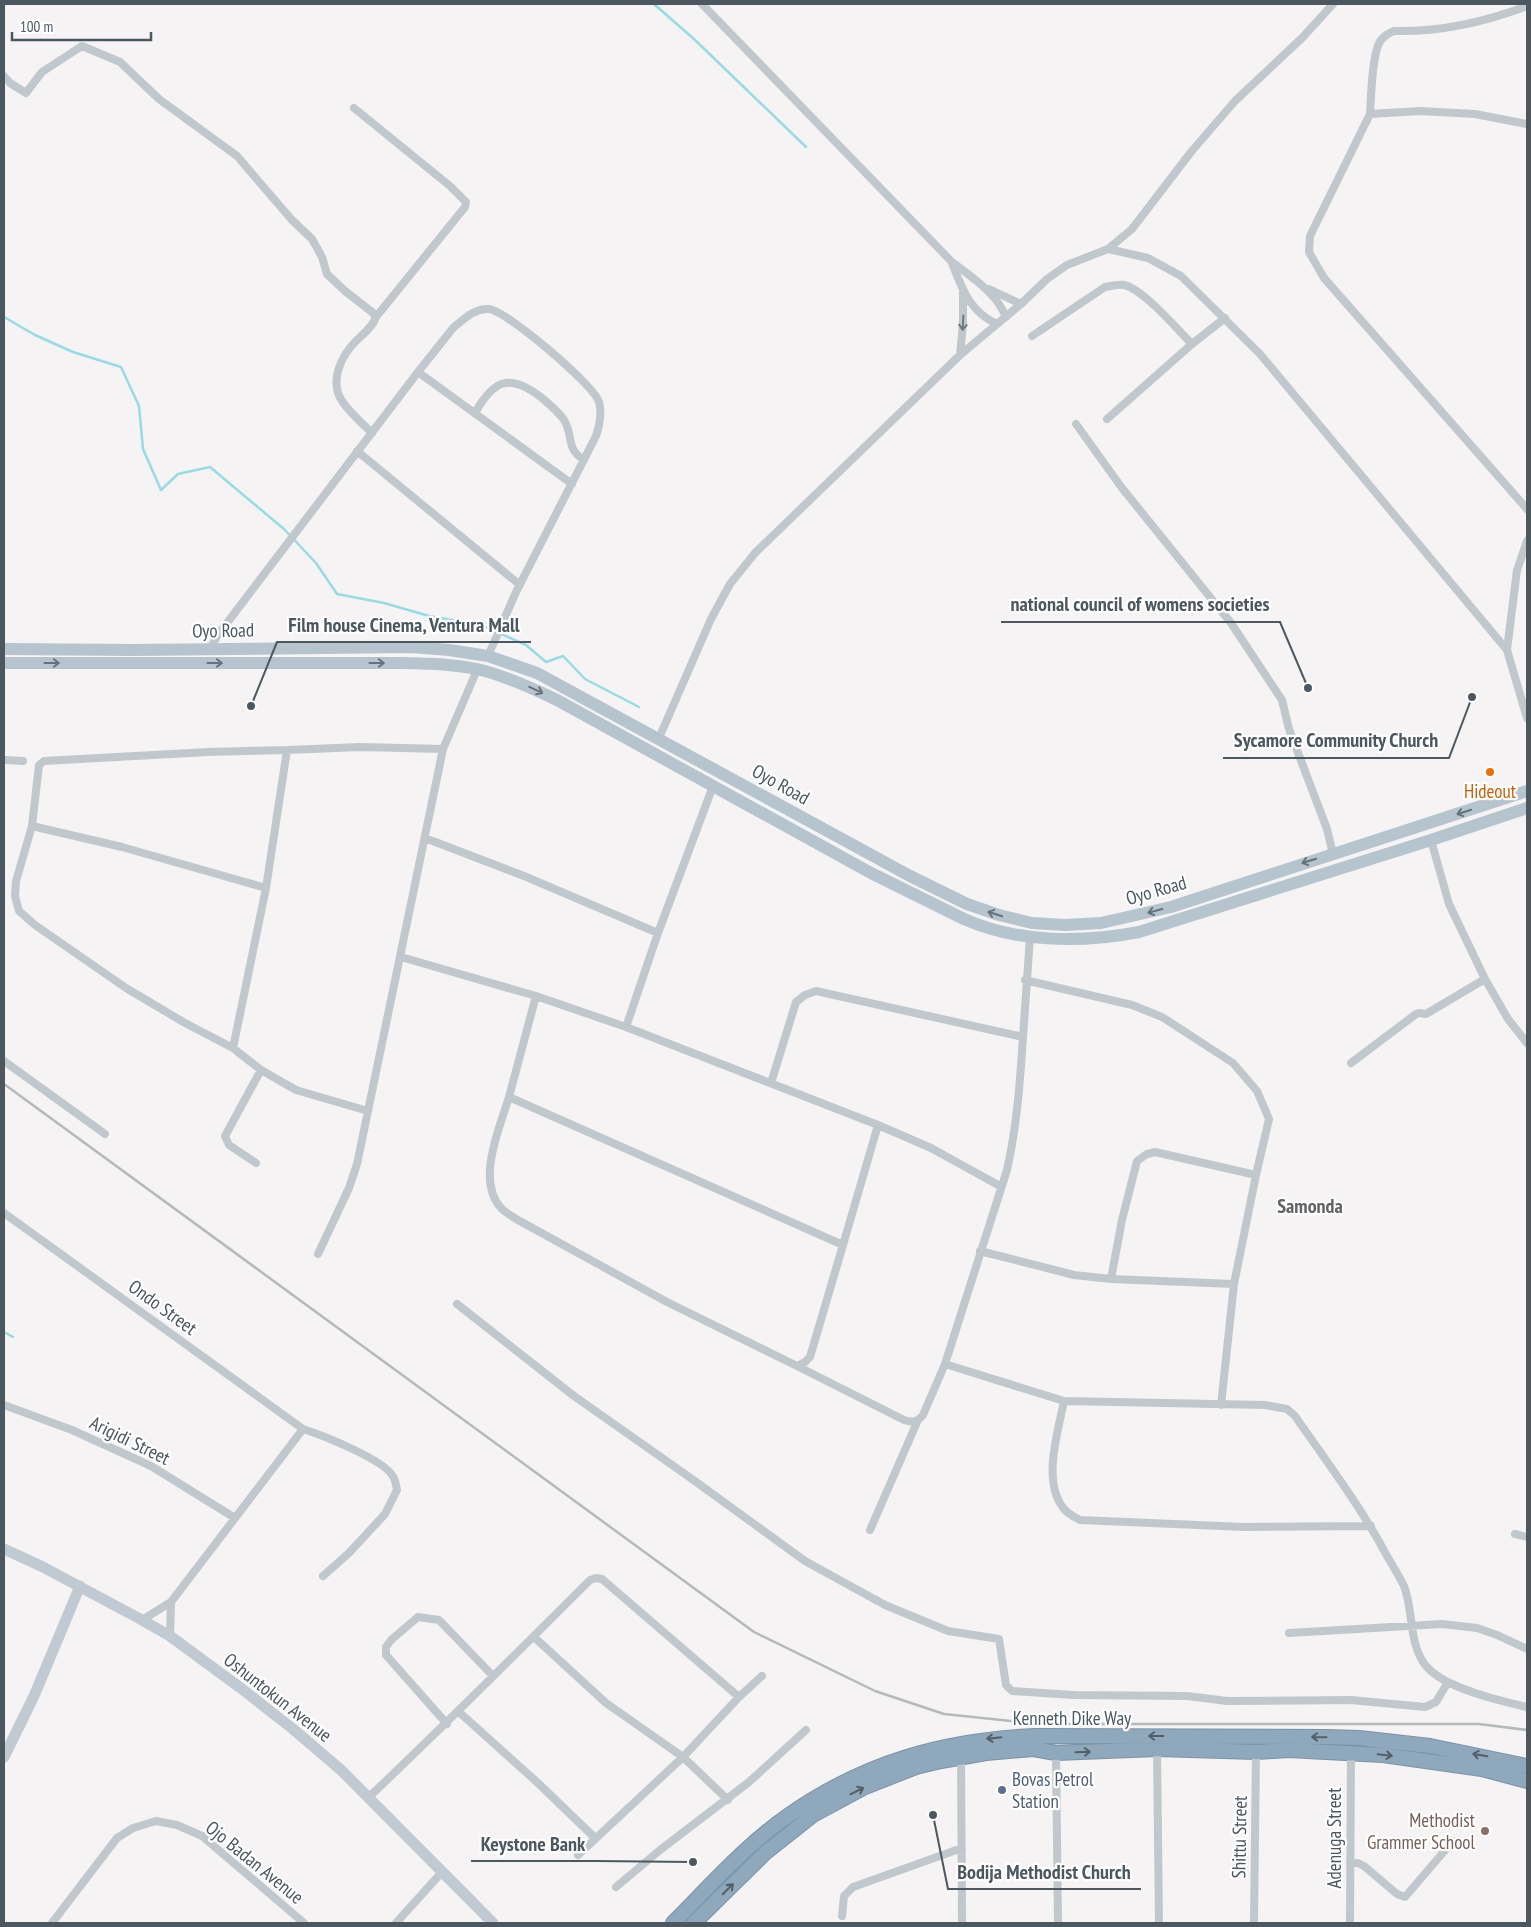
<svg xmlns="http://www.w3.org/2000/svg" width="1531" height="1927" font-family="'PT Sans Narrow',sans-serif">
<rect width="100%" height="100%" fill="#f5f3f3"/>
<g fill="none" stroke-linecap="round" stroke-linejoin="round">
<path stroke="#99dae5" stroke-width="2.5" d="M 654,4 L 695,40 L 806,147
M 4,317 L 35,335 L 73,352 L 121,367 L 139,406 L 143,449 L 161,490 L 178,474 L 210,467 L 284,529 L 316,563 L 337,594 L 384,603 L 429,616 L 481,625 L 526,645 L 546,662 L 563,656 L 585,679 L 639,707
M 4,1332 L 13,1337"/>
<g stroke="#7b93a8" stroke-width="16">
<path id="highway" d="M 673,1923 C 710,1886 746,1845 789,1815 C 865,1762 944,1740 1035,1736 L 1327,1737 L 1359,1738 L 1430,1746 L 1527,1766
M 694,1923 L 765,1853 L 813,1815 L 865,1787 L 916,1767 L 941,1761 L 986,1753 L 1033,1749 L 1056,1753 L 1157,1749 L 1256,1752 L 1288,1750 L 1383,1755 L 1482,1769 L 1527,1781"/>
</g>
<path stroke="#c0c8cd" stroke-width="8" d="M 702,4 L 951,261 C 971,277 996,292 1006,317
M 4,76 L 10,83 L 26,93 L 42,72 L 82,46 L 120,62 L 159,99 L 237,156 L 292,220 L 312,239 L 322,257 L 327,274 L 345,291 L 372,312 L 376,317 C 373,327 363,334 356,341 C 341,356 329,381 342,401 C 350,413 362,423 372,433
M 354,108 L 450,186 L 466,202 L 465,207 L 376,317
M 1370,114 C 1371,98 1372,51 1381,40 C 1385,35 1389,33 1394,31 C 1440,32 1485,22 1527,6
M 1527,124 L 1475,114 L 1420,111 L 1370,114 L 1310,236 L 1309,252 L 1324,278 L 1527,509
M 1108,249 L 1148,258 L 1181,276 L 1260,354 L 1507,650 L 1527,718
M 952,263 C 962,289 970,312 997,324
M 989,289 L 1021,304
M 1032,336 L 1105,287 C 1111,286 1118,284 1124,285 C 1143,289 1177,329 1192,344
M 960,355 L 963,324 L 963,291
M 418,372 L 572,484
M 475,413 C 494,379 510,373 542,398 C 550,405 558,411 564,420 C 574,436 565,448 584,460
M 1107,419 L 1192,344 L 1225,318
M 1076,424 L 1122,488 L 1231,623 L 1282,700 L 1289,729 L 1327,829 L 1333,854
M 357,451 L 520,585
M 210,649 L 217,636 L 418,372 L 453,328 C 464,319 474,308 489,309 C 507,311 594,385 599,402 C 602,413 599,427 596,436 L 516,592 L 488,656
M 1507,650 L 1517,570 L 1527,541
M 659,738 L 711,619 L 730,584 L 755,553 L 960,355 L 1021,304 L 1047,279 L 1067,265 L 1108,249 L 1132,229 L 1191,152 L 1235,101 L 1302,38 L 1333,4
M 287,750 L 208,752 L 44,761 L 39,765 L 32,826 L 122,847 L 266,888 L 287,750 L 360,747 L 443,749 L 477,670
M 4,760 L 23,761
M 32,826 L 16,881 L 15,896 L 19,911 L 35,925 L 126,988 L 185,1023 L 233,1048 L 261,1070 L 296,1090 L 368,1111
M 425,838 L 524,876 L 658,933 L 713,786
M 1431,840 L 1449,904 L 1485,979 L 1508,1019 L 1527,1043
M 401,957 L 536,996 L 626,1027 L 658,933
M 1025,980 L 1132,1005 L 1162,1017 L 1233,1063 L 1257,1091 L 1269,1119 L 1256,1175 L 1234,1284 L 1221,1405
M 536,996 L 509,1097 L 843,1245 L 878,1125 L 626,1027
M 233,1048 L 266,888
M 4,1061 L 105,1134
M 1351,1063 L 1416,1014 L 1419,1013 L 1426,1014 L 1485,979
M 771,1083 L 796,1002 L 805,995 L 816,991 L 1023,1037 L 1030,937
M 509,1097 C 500,1127 475,1182 502,1209 C 506,1213 513,1217 518,1220 L 667,1302 L 797,1366 L 805,1362 L 810,1357 L 843,1245
M 878,1125 L 931,1148 L 1000,1186
M 256,1163 L 229,1145 L 225,1136 L 261,1070
M 4,1213 L 303,1429 C 322,1435 382,1459 392,1475 C 395,1478 396,1485 397,1490 L 385,1514 L 349,1553 L 323,1576
M 980,1251 L 1074,1275 L 1111,1279
M 318,1254 L 349,1188 L 357,1164 L 443,749
M 1234,1284 L 1111,1279 L 1122,1220 L 1137,1161 L 1147,1154 L 1155,1152 L 1256,1175
M 457,1304 L 574,1396 L 692,1479 L 805,1561 L 885,1605 L 948,1631 L 999,1639 L 1006,1685 L 1012,1691 L 1074,1695 L 1187,1696 L 1227,1701 L 1351,1700 L 1425,1707 L 1436,1702 L 1448,1682
M 945,1364 L 1064,1401 L 1265,1405 L 1287,1409 L 1295,1416 C 1327,1462 1361,1507 1387,1556 C 1393,1566 1399,1576 1404,1586 C 1414,1612 1408,1643 1426,1666 C 1444,1688 1500,1701 1527,1707
M 797,1366 L 904,1420 C 913,1423 917,1422 923,1415 L 945,1364 L 1007,1170 C 1017,1126 1020,1082 1023,1037
M 1064,1401 C 1058,1432 1040,1486 1067,1512 C 1071,1515 1076,1518 1080,1520 L 1244,1527 L 1371,1526
M 4,1405 L 72,1430 L 151,1466 L 235,1518
M 870,1530 L 918,1420
M 1515,1534 L 1527,1537
M 142,1620 L 171,1602 L 303,1429
M 1289,1633 L 1442,1624 L 1477,1628 L 1497,1635 L 1527,1649
M 170,1636 L 171,1602
M 534,1637 L 606,1703 L 683,1757 L 728,1800
M 459,1712 L 538,1783 L 595,1838
M 447,1724 L 386,1655 L 386,1647 L 391,1640 L 418,1617 L 439,1620 L 493,1676
M 1157,1749 L 1159,1923
M 1056,1753 L 1058,1923
M 961,1755 L 962,1923
M 369,1797 C 444,1726 517,1653 590,1580 L 596,1578 L 602,1579 L 739,1697
M 578,1855 L 683,1757 L 739,1697 L 762,1676
M 1350,1863 L 1358,1863 L 1364,1866 L 1397,1894 L 1405,1897 L 1453,1841
M 616,1887 L 660,1850 L 749,1782 L 806,1730
M 842,1916 L 844,1896 L 853,1887 L 962,1848
M 52,1923 L 117,1838 L 133,1828 L 156,1821 L 177,1825 L 202,1836 L 304,1923
M 396,1923 L 442,1872
M 1254,1923 L 1256,1750
M 1350,1923 L 1351,1753"/>
<path stroke="#c1cad2" stroke-width="11" d="M 4,1549 L 43,1567 L 142,1620 L 170,1636 L 242,1689 L 293,1729 L 341,1770 L 493,1923
M 4,1757 L 34,1696 L 80,1586"/>
<path stroke="#b6c4ce" stroke-width="12" d="M 4,649 L 133,650 L 411,647 L 449,650 L 488,656 L 537,673 L 910,876 L 967,904 L 999,915 L 1032,923 L 1065,925 L 1101,923 L 1171,907 L 1527,791
M 4,663 L 404,663 C 431,664 459,664 485,671 C 510,678 534,689 557,700 L 871,873 L 964,919 C 1018,943 1082,943 1139,932 L 1431,840 L 1527,808"/>
<use href="#highway" stroke="#90a8bc" stroke-width="14"/>
<path stroke="#b6b9bc" stroke-width="2.5" d="M 4,1084 L 754,1632 L 875,1691 L 944,1714 L 1039,1724 L 1479,1724 L 1527,1730"/>
</g>
<defs><path id="oneway-shaft" d="M-6 0H5M1.5-3L5.5 0L1.5 3" fill="none" stroke-width="1.6" stroke-linecap="round" stroke-linejoin="round" transform="scale(1.25)"/></defs>
<use stroke="#6f7980" href="#oneway-shaft" transform="translate(963 323) rotate(93)"/>
<g stroke="#66727b">
<use href="#oneway-shaft" transform="translate(52 663)"/>
<use href="#oneway-shaft" transform="translate(215 663)"/>
<use href="#oneway-shaft" transform="translate(377 663)"/>
<use href="#oneway-shaft" transform="translate(536 690) rotate(25)"/>
<use href="#oneway-shaft" transform="translate(1464 812) rotate(162)"/>
<use href="#oneway-shaft" transform="translate(1309 861) rotate(163)"/>
<use href="#oneway-shaft" transform="translate(1155 911) rotate(165)"/>
<use href="#oneway-shaft" transform="translate(995 914) rotate(-162)"/>
</g>
<g stroke="#535f68">
<use href="#oneway-shaft" transform="translate(1156 1736) rotate(-180)"/>
<use href="#oneway-shaft" transform="translate(1319 1737) rotate(-179)"/>
<use href="#oneway-shaft" transform="translate(994 1738) rotate(174)"/>
<use href="#oneway-shaft" transform="translate(1083 1752) rotate(-2)"/>
<use href="#oneway-shaft" transform="translate(1385 1755) rotate(6)"/>
<use href="#oneway-shaft" transform="translate(1480 1755) rotate(-170)"/>
<use href="#oneway-shaft" transform="translate(857 1791) rotate(-26)"/>
<use href="#oneway-shaft" transform="translate(728 1889) rotate(-45)"/>
</g>
<circle fill="#e8710a" stroke="#fff" stroke-width="2" cx="1490" cy="772" r="5"/>
<circle fill="#5c6f8a" stroke="#fff" stroke-width="2" cx="1002" cy="1790" r="5"/>
<circle fill="#8d6e63" stroke="#fff" stroke-width="2" cx="1485" cy="1831" r="5"/>
<g text-anchor="middle" dominant-baseline="central" stroke-width="4.5" stroke-linejoin="round" paint-order="stroke">
<g font-size="19" fill="#4c575f" stroke="#fff">
<text transform="translate(223 630) rotate(-1)">Oyo Road</text>
<text transform="translate(781 784) rotate(29)">Oyo Road</text>
<text transform="translate(1156 890) rotate(-16)">Oyo Road</text>
<text transform="translate(163 1307) rotate(36)">Ondo Street</text>
<text transform="translate(130 1440) rotate(26)">Arigidi Street</text>
<text transform="translate(278 1697) rotate(38)">Oshuntokun Avenue</text>
<text x="1072" y="1718">Kenneth Dike Way</text>
<text transform="translate(1239 1837) rotate(-89)">Shittu Street</text>
<text transform="translate(1334 1838) rotate(-90)">Adenuga Street</text>
<text transform="translate(255 1862) rotate(39)">Ojo Badan Avenue</text>
</g>
<g font-size="19" fill="#c56008" stroke="#fff">
<text x="1490" y="791">Hideout</text>
</g>
<g font-size="19" fill="#4e5e75" stroke="#fff" text-anchor="start">
<text x="1012" y="1779">Bovas Petrol<tspan x="1012" dy="22">Station</tspan></text>
</g>
<g font-size="19" fill="#785e54" stroke="#fff" text-anchor="end">
<text x="1475" y="1820">Methodist<tspan x="1475" dy="22">Grammer School</tspan></text>
</g>
<g font-size="20" font-weight="bold" fill="#606467" stroke="#fff">
<text x="1310" y="1206">Samonda</text>
</g>
</g>
<path fill="none" stroke="#4c575f" stroke-width="2" d="M1308 688L1280 622H1001M251 706L277 642H531M1472 697L1449 758H1223M693 1862L596 1861H471M933 1815L948 1889H1141"/>
<g fill="#4c575f" stroke="#fff" stroke-width="2">
<circle cx="1308" cy="688" r="5"/>
<circle cx="251" cy="706" r="5"/>
<circle cx="1472" cy="697" r="5"/>
<circle cx="693" cy="1862" r="5"/>
<circle cx="933" cy="1815" r="5"/>
</g>
<g font-size="20" text-anchor="middle" font-weight="bold" fill="#4c575f" stroke="#fff" stroke-width="4.5" stroke-linejoin="round" paint-order="stroke">
<text x="1140" y="611">national council of womens societies</text>
<text x="404" y="632">Film house Cinema, Ventura Mall</text>
<text x="1336" y="747">Sycamore Community Church</text>
<text x="533" y="1851">Keystone Bank</text>
<text x="1044" y="1879">Bodija Methodist Church</text>
</g>
<rect width="1531" height="1927" fill="none" stroke="#4c575f" stroke-width="10"/>
<path d="M12 32v8h139v-8" fill="none" stroke="#4c575f" stroke-width="2.5"/>
<text x="20" y="32" font-size="15" fill="#4c575f" stroke="#ffffff" stroke-width="4" paint-order="stroke">100 m</text>
</svg>
